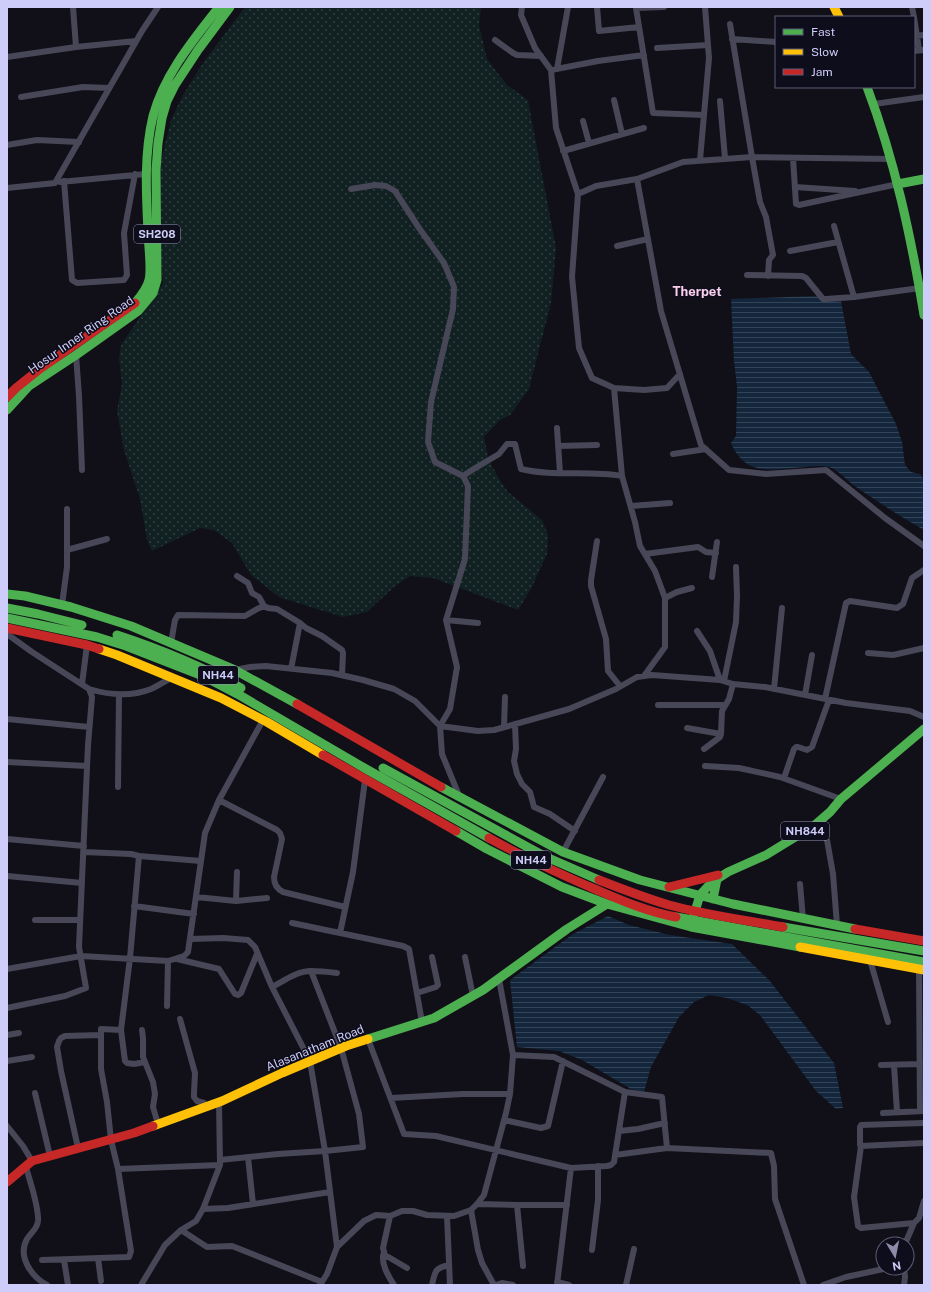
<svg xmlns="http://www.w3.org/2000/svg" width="931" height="1292" font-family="'Public Sans',sans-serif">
<defs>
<pattern id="grass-dots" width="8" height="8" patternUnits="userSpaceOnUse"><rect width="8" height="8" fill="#112121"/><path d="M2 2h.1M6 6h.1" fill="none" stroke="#324042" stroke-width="1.8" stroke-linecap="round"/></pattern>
<pattern id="water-rules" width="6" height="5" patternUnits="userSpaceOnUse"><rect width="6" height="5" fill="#13263b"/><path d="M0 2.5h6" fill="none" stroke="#344458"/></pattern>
</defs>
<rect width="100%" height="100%" fill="#111018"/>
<path fill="url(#grass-dots)" d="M 245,7 L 481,7 L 479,25 L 487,59 L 507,85 L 528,100 L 556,248 L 551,303 L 529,389 L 510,415 L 500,420 L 484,437 L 489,461 L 501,482 L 508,492 L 542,520 L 548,535 L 547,554 L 531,589 L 518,610 L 433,578 L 410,576 L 395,586 L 367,612 L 343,617 L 279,597 L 251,575 L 232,543 L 214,530 L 200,528 L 152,551 L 147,540 L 140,499 L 124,450 L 117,411 L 122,384 L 119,358 L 121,345 L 163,283 L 160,251 L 161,212 L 158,173 L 171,120 L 183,95 L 203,63 Z"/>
<path fill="url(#water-rules)" d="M 815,296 L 841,301 L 851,354 L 869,372 L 896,424 L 902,442 L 905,465 L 911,472 L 920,474 L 924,480 L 924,530 C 901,517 878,502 856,487 C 849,482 840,472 832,468 C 823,465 813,466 805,467 C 773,469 746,478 731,443 L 736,436 L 737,387 L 734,361 L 731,299 Z
M 608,916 L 629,925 L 670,935 L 732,944 L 769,980 L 834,1063 L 843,1108 L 836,1109 L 816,1091 L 760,1015 L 747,1005 L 727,998 L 709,995 L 694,1002 L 679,1017 L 651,1067 L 644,1092 L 631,1089 L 582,1060 L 559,1051 L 517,1047 L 510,980 L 573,934 Z"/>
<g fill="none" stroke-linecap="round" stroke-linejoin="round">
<path stroke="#474758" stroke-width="6" d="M 73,7 L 76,47
M 522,7 L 521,15 L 535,48 L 551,70 L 556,128 L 578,194
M 597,7 L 599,31 L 639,27
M 664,7 L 636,8 L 653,113 L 704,115
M 912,7 L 914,17
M 914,17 L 919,50
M 730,24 L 752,157 L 760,202 L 766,217 L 773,255 L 769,260 L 768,276
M 914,36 L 924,35
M 732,39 L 776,42
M 495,40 L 513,53 L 517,55 L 541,56
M 657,48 L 708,45
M 914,51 L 924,50
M 7,57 L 76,47 L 136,41
M 557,69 L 568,7
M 551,70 L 598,61 L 644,55
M 21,97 L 83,87 L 109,88
M 614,100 L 622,134
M 720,101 L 725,158
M 874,104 L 924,97
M 583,121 L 589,143
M 7,145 L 37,140 L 79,142
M 563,151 L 644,128
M 793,158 L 796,204 L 799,205 L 898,184
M 891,159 L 752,157 L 683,162 L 637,179 L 661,311 L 701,445 L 729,470 L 766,474 L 826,470 L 885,518 L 924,546
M 700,160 L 709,58 L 705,7
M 637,179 L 596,186 L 578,194 L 572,277 L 579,348 L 592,378 L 614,388 L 644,390 L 667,388 L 680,374
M 64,181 L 72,280 L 77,283 L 124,280 L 127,275 L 124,233 L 135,174
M 60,182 L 146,174
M 795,187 L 855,191
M 7,188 L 55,183 L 142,31 L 158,7
M 351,189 L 375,185 L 386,186 L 395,191 L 419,228 L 444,263 L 454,287 L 453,309 L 431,402 L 428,442 L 435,462 L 463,476 L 468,486 L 465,559 L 446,620 L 457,667 L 450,709 L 440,726 L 442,754 L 460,798
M 834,226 L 854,297
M 617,246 L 648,239
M 790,251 L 838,242
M 747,275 L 802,276 L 806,278 L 823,299 L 826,299 L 854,297 L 920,288
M 76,355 L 79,396 L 82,470
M 614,388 L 622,476
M 557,428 L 560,473
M 558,446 L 597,445
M 673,454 L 706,449
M 463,476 L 472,470 L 499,454 L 507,444 L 515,444 L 521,469 C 554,477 589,470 622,476 L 635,522 L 640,546 L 655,571 L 665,598 L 665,647 L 644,676
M 631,506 L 670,503
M 597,541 L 591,580 L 591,586 L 606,639 L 608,671 L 620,686
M 67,550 L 107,539
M 645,554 L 698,547 L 706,552 L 716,553
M 237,576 L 248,583 L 252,593 L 259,597 L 264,606 L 268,608 L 277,609 L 300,623 L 291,669
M 712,577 L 717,542
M 665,598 L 677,592 L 692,588
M 62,605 L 67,567 L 67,509
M 446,620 L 478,623
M 300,623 L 306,628 L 322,636 L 342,650 L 343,653 L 342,675
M 697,631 L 710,651 L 720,680
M 7,634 L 32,652 L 89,689 L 92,697 L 88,745 L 79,947 L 86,988 L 65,996 L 7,1008
M 171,643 L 175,620 L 178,615 L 245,616 L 257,609 L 264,606
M 868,653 L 893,655 L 924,648
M 235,670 L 250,667 L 266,666 L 332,673 L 363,680 L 394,689 L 415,701 L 440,726 L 478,731 L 494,730 L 569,709 L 616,689 L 637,677 L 652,675 L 720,680 L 733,684 L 765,687 L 846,703 L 910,711 L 924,717
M 724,681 L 736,622 L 737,596 L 736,567
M 82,684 L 87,645
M 89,689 C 109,695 131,697 151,689 C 158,686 165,681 173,677
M 774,689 L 782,608
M 805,695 L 812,655
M 825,699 L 846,603 L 850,601 L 897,608 L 903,604 L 912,578 L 924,570
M 658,705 L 725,705
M 7,719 L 89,727
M 515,724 L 516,749 L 514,761 L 517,774 L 522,784 L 530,792 L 534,807 L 550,814 L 575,831
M 504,727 L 505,697
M 687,728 L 721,734
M 704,749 L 720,737 L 721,734 L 722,711 L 729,699 L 733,684
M 7,762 L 87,766
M 705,766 L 739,768 L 780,777 L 841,799
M 784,778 L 794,749 L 796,747 L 798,747 L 807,750 L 812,747 L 829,700
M 365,780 L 353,872 L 340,933 L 403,946 L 409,949 L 422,1022
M 118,787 L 119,695
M 219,800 L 277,830 L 280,833 L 282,839 L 274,877 C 274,883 277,889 283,892 L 345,907
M 7,839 L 84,846
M 827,840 L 833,874 L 837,925
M 563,852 L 603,777
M 139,856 L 201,861
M 7,876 L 82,883
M 800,884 L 803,919
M 196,897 L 236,901 L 267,898
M 236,901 L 237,872
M 134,906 L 194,914
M 35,920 L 80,920
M 292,923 L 340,933
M 190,939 L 223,938 L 248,940 L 255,947 L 272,987 L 310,1061 L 325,1151 L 337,1247
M 465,957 L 473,996
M 177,959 L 219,969 L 235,994 L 238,995 L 241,993 L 257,954
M 870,960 L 888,1022
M 7,969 L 81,956 L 168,961 L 184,956 L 188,952 L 205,833 L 219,800 L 263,720
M 919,969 L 920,1111
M 272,987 C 284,981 297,971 311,971 C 320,971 329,972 337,973
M 417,993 L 436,987 L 438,985 L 432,957
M 167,1006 L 168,961
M 180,1019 L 195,1073 L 194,1093 L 194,1097 L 197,1101 L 204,1103 L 205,1107
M 121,1030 L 125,1061 L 127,1063 L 134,1064 L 145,1062
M 142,1030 L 143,1038 L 143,1057 L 153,1082 L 155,1094 L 153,1107 L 158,1124
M 7,1035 L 19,1033
M 368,1039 L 404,1134 L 436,1136 L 571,1168 L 607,1166 L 611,1165 L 614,1162 L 625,1092
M 513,1055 L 554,1057 L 625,1092 L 662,1097 L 667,1148 L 615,1155
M 7,1061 L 32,1057
M 881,1065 L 920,1064
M 894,1065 L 897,1112
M 35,1093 L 50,1156
M 391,1098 L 463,1094 L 510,1094
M 883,1113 L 924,1111
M 504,1120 L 541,1128 L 548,1126 L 563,1061
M 924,1123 L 861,1125 L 860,1127 L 860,1145 L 861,1146 L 924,1143
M 7,1126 L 23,1146 L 32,1161
M 619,1131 L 638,1129 L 665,1123
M 861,1146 L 854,1197 L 858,1226 L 861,1228 L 914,1223
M 78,1148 L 61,1071 L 57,1047 L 59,1041 L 61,1038 L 65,1036 L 101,1035
M 667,1148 L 771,1153 L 774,1166 L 775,1199 L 804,1285
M 248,1157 L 253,1204
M 220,1160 L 278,1154 L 325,1151 L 363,1147 L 359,1114 L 341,1048 L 311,971
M 26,1167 C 30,1182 39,1206 38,1221 C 37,1230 31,1232 27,1239 C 17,1257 32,1277 47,1285
M 118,1169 L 220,1165
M 477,1204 L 517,1205 L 567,1205
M 517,1205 L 523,1266
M 203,1209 L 228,1208 L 330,1192
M 471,1210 L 478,1250 L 482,1263 L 494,1285
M 390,1216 L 383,1248 L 385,1255 L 407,1268
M 447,1216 L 450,1285
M 181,1230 L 207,1247 L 232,1246 L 322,1282
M 905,1244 L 914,1223 L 919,1218 L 924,1201
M 592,1250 L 598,1200 L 598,1166
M 384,1252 C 380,1263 388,1276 394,1285
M 98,1258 L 101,1281
M 42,1260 L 129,1257 L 131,1251 L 118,1169 L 111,1140 L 107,1102 L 101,1069 L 101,1029 L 121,1030 L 130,958 L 139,856 L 131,854 L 84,852
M 64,1260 L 68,1285
M 557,1282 L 569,1285
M 141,1285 L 165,1245 L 181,1230 L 196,1221 L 203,1209 L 220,1165 L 219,1102
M 320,1285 L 327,1274 L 337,1247 L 364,1221 L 376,1215 L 390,1216 L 402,1211 L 413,1211 L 427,1215 L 454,1216 L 471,1210 L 477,1204 L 484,1195 L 506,1113 L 510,1094 L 513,1055 L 499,979
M 432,1285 C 435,1271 435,1268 449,1265
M 496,1285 L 502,1283 L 513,1285
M 557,1285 L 571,1168
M 626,1285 L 634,1249
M 823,1285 L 846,1277 L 888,1268
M 904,1285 L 905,1277 L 904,1268"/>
<path stroke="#4caf50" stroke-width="9" d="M 867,87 C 895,161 911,237 924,315
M 898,184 L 924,179
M 135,303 C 141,296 147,289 149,280 C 152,269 148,243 148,231 C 146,193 144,153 153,116 C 164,75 193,40 219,7
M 7,410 L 29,386 L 76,355 L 138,311 L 153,293 L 157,280 L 156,170 L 158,143 L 162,118 L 167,101 L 175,85 L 198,50 L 230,7
M 7,594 L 25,596 L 71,607 L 131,626 L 235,670 L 297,704
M 7,608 L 38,614 L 82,625
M 7,618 L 97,637 L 126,646 L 203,676 L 241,696 L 366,769 L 489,838
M 117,635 C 160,649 201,666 241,688
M 383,768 L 544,856 L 599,880
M 441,787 L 563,852 L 640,880 L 733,904 L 855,929
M 456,831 L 487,849 L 562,887 L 607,904 L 691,927 L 800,947
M 713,899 L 717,879
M 676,917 L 924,962
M 693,918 L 700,895 L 711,883 L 728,872 L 766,855 L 815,825 L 830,812 L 841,799 L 924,729
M 783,927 L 924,951
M 368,1039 L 434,1018 L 483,990 L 567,929 L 607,904"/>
<path stroke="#ffc107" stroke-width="9" d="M 834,7 L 839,17
M 99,649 L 117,655 L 221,698 L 267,722 L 323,755
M 800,947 L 924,970
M 153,1126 L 222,1101 L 282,1073 L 346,1046 L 368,1039"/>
<path stroke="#c62828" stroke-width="9" d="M 7,397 L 16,388 L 41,368 L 135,303
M 7,628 L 87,645 L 99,649
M 297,704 L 441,787
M 323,755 L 456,831
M 489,838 C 525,858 560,874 597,890 C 623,901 648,912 676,917
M 599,880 C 622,889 645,898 669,905 C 706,915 745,920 783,927
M 669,887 L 718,875
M 855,929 L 924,941
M 7,1182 L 32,1161 L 134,1133 L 153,1126"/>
</g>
<g text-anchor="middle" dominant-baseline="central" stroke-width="3" stroke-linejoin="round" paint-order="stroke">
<g fill="#0e0d1b" stroke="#9493b6" stroke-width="1">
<rect x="134" y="225" width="46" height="18" rx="3"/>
<rect x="198" y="666" width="40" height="18" rx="3"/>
<rect x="781" y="822" width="48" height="18" rx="3"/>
<rect x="511" y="851" width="40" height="18" rx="3"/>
</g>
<g font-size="11" font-weight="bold" fill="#cecdf9">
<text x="157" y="234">SH208</text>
<text x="218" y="675">NH44</text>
<text x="805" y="831">NH844</text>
<text x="531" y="860">NH44</text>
</g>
<g font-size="12" fill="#cecdf9" stroke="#0e0d1b">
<text transform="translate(81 335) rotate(-35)">Hosur Inner Ring Road</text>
<text transform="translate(315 1048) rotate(-22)">Alasanatham Road</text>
</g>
<g font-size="13" font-weight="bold" fill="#f9cfee" stroke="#0e0d1b">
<text x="697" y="291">Therpet</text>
</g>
</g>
<rect width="931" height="1292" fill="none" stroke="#cecdf9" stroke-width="16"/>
<rect x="775" y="16" width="140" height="72" fill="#0e0d1b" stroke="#5b5a74"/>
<rect x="783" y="29" width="20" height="6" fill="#4caf50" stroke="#5b5a74"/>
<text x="811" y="36" font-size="12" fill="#cecdf9">Fast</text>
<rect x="783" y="49" width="20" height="6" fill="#ffc107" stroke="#5b5a74"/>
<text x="811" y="56" font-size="12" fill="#cecdf9">Slow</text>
<rect x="783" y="69" width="20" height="6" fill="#c62828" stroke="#5b5a74"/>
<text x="811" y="76" font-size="12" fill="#cecdf9">Jam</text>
<g transform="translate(895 1256) rotate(170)"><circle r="19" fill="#0e0d1b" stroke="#5b5a74"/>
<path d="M0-3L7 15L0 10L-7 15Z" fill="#8c8baa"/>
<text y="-6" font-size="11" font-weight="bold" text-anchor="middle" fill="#cecdf9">N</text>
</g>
</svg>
